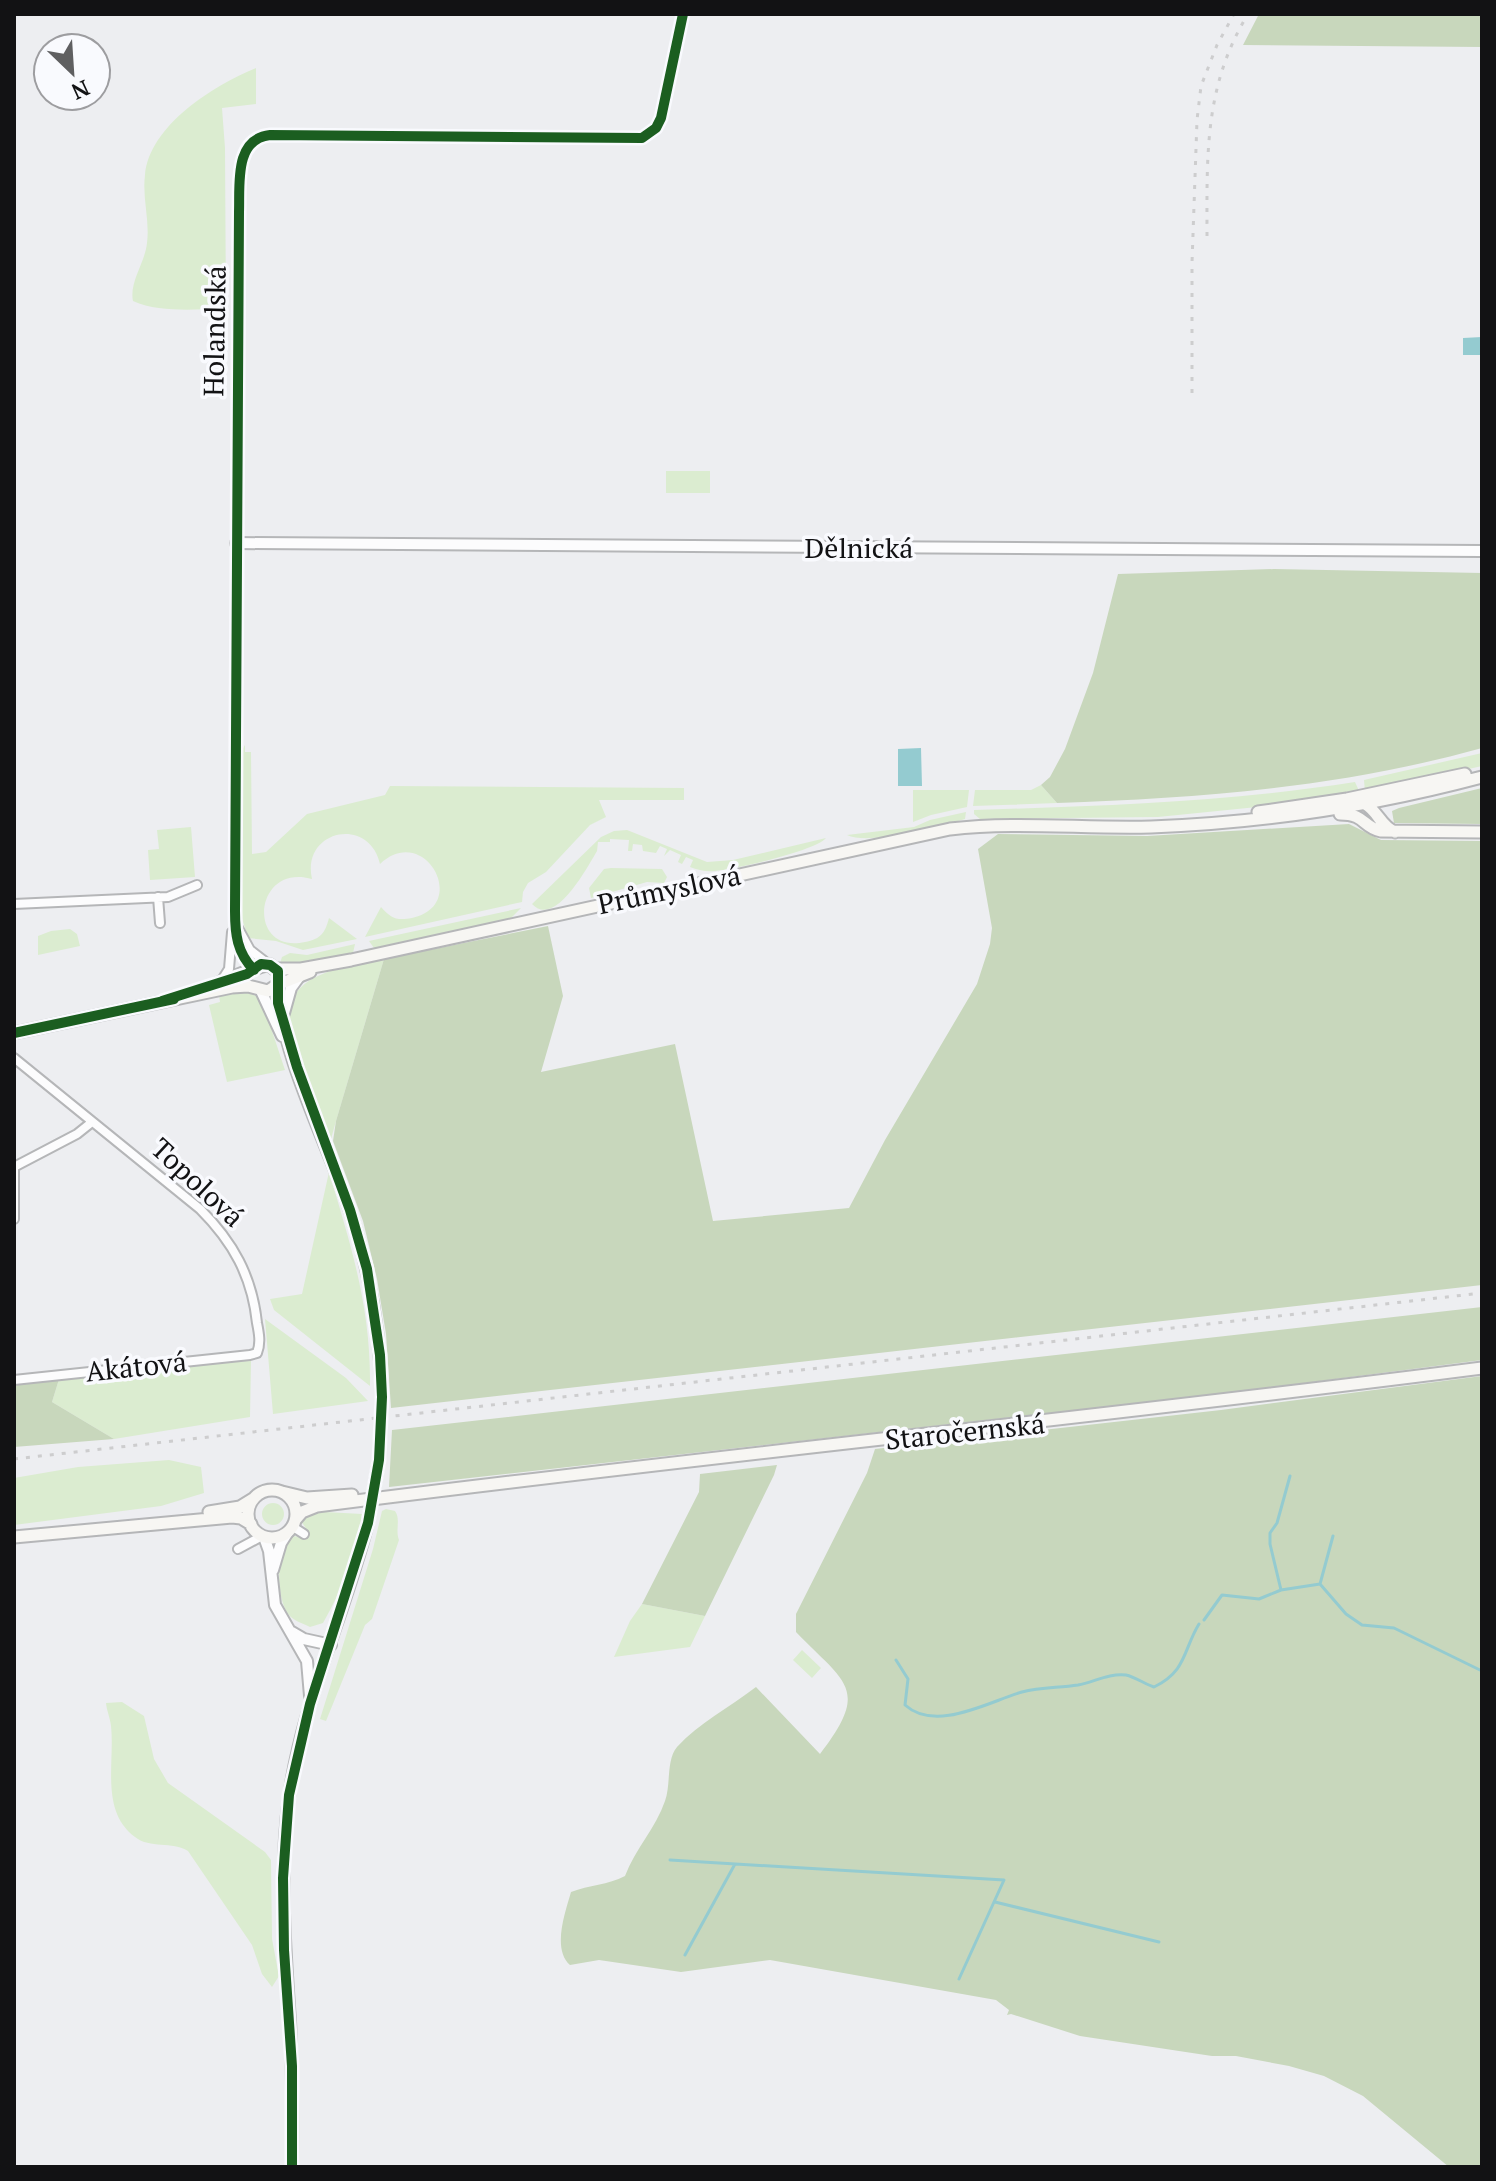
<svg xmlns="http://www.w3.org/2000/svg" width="1496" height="2181" font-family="'PT Serif',serif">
<rect width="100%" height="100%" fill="#edeef1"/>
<path fill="#dbecd0" d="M 256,68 L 256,104 L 222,108 L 225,148 L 226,314 L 222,309 C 194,309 160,313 133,301 C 129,282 145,263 147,243 C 150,220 142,198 145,175 C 149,126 214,85 256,68 Z
M 666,471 L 710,471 L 710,493 L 666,493 Z
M 245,745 L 245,752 L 251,752 L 252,854 L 266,852 L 307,814 L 385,795 L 390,786 L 684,788 L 684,800 L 599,800 L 606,817 L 590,825 L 546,872 L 528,883 L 523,892 L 522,902 L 365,937 L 381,907 C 391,918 396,921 412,918 C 471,905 424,822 380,864 C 369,815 301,830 312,879 C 253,862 246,955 305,942 C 321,939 325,933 329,918 L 357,939 L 303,950 L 276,941 L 248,938 L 240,912 L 242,750 Z
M 1482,753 L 1482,766 L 1365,792 L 1364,780 Z
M 1355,782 L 1360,793 L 1315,801 L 1158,817 L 980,819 L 974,814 L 974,810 C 1102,806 1228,802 1355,782 Z
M 1041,785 L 1057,803 L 973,806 L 975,790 L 1031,790 Z
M 913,790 L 969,790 L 967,807 L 931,815 L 913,822 Z
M 966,812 L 965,819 L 958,821 C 932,826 870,846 847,835 L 914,827 L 930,820 Z
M 191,827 L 195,877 L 150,880 L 148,850 L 159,849 L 157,830 Z
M 627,830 L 707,862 L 733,860 L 826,838 C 817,850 734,870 715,871 C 706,872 698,870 690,867 L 693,860 L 686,857 L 682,864 L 678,862 L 681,855 L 670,850 L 664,856 L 667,849 L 660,846 L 656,853 L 643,851 L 642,845 L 633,844 L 632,851 L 628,851 L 629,840 L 610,839 L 610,842 L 598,842 L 597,851 C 588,866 555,929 532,904 L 601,837 L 614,831 Z
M 611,868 L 662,869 L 667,877 L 664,883 L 647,882 L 591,898 L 589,888 L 604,869 Z
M 521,908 L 511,918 L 374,948 L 369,941 Z
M 70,929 L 77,934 L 80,946 L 38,955 L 38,936 L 51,931 Z
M 355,944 L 353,953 L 294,966 L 280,963 L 282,957 L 290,953 L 307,955 Z
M 384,959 L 336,1121 L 331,1139 L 293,1040 C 273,974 336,969 384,959 Z
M 246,991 L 256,996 L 263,1004 L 285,1070 L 227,1082 L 209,1005 L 220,1002 L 219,995 Z
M 329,1172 C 351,1246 371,1307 370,1386 L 274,1310 L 270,1299 L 302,1294 Z
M 265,1319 L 346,1378 L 368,1401 L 273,1414 Z
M 251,1361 L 250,1417 L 114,1439 L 52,1402 L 60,1376 L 201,1362 Z
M 169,1460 L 201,1467 L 204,1493 L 161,1506 L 14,1525 L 14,1478 L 78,1467 Z
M262 1514a11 11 0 1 1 22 0a11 11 0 1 1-22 0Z
M 324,1508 L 325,1512 L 362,1514 C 356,1553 343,1588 323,1623 L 310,1627 C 302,1623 294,1621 288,1614 C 276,1597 275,1549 292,1536 L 303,1537 L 307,1530 L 301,1521 L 304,1517 Z
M 386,1509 L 395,1511 C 401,1519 395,1530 399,1540 L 372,1619 L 365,1625 L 326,1721 L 320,1719 L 373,1549 L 382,1511 Z
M 642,1604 L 705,1616 L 690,1647 L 614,1657 L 630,1621 Z
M 802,1650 L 821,1668 L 812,1678 L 793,1660 Z
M 122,1702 L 144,1716 L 154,1759 L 168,1783 L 265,1852 L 271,1860 L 272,1939 L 279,1976 L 272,1987 L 262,1974 L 252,1945 L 188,1851 C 172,1841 150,1849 135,1837 C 100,1811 115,1763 111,1726 C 110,1717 107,1712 106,1703 Z"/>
<path fill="#c8d7bc" d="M 1259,14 L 1482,14 L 1482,47 L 1243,45 Z
M 1274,569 L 1482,573 L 1482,748 C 1343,787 1201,798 1057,803 L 1041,785 L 1050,777 L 1065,749 L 1093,673 L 1118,574 Z
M 1482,788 L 1482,824 L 1394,823 L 1392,811 L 1399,808 Z
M 1349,824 L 1381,840 L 1482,841 L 1482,1285 L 391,1408 L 386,1334 L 377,1279 L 363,1221 L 333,1141 L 336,1121 L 384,959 L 548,926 L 563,996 L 541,1072 L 675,1044 L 713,1221 L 849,1208 L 885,1140 L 977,984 L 990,944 L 992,928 L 978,849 L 998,834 L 1147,836 Z
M 1482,1307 L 1482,1360 L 1219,1394 L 389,1487 L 392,1430 Z
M 60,1376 L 52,1402 L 114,1439 L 14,1447 L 14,1382 Z
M 1482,1376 L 1482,2167 L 1449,2167 L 1363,2096 L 1324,2076 L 1289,2066 L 1236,2056 L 1212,2056 L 1080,2036 L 1011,2014 L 1007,2015 L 1009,2010 L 996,2000 L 770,1960 L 681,1972 L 599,1960 L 570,1965 C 552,1949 565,1913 571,1892 C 589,1885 608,1885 625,1876 C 635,1849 656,1828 665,1801 C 671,1785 666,1760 677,1747 C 699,1723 730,1707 756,1687 L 820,1754 C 871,1688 845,1683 796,1632 L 796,1614 L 867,1473 L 875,1449 L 1221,1410 Z
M 777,1465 L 774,1475 L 705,1616 L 642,1604 L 699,1492 L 700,1474 Z"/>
<path fill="#94cbd0" d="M 1482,337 L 1482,355 L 1463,355 L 1463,338 Z
M 921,748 L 922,786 L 898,786 L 898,749 Z"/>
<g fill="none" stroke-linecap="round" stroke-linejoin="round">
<path stroke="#94cbd0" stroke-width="3" d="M 1320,1584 L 1333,1536
M 1281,1590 L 1270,1544 L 1270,1533 L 1277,1523 L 1290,1476
M 1204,1620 L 1222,1595 L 1259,1599 L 1281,1590 L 1320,1584 L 1346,1614 L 1362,1625 L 1394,1628 L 1482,1671
M 896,1660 L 908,1679 L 905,1705 C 936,1733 990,1701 1022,1692 C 1041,1687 1059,1688 1078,1685 C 1094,1682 1109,1673 1126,1675 C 1135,1677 1145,1684 1154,1687 C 1187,1671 1183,1650 1199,1624
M 670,1860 L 1004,1880 L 959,1979
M 995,1902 L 1159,1942
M 685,1955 L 735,1864"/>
<g stroke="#b5b6b8" stroke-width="12">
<path id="minor" d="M 158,897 L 160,923
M 14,904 L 168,897 L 197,885
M 238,928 L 250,950 L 268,964
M 254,970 C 237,953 235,934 235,911 L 239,212 C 240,184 234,139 270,135 L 642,138 L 656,128 L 661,118 L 683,14
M 222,980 L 229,969 L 232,932
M 14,1058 L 200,1209 C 233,1242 252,1276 257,1323 C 259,1333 261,1343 257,1353 L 250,1355 L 14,1380
M 14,1167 L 77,1134 L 92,1122
M 14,1170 L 14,1219
M 293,1527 L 304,1534
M 238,1549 L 262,1536"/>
</g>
<g stroke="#b5b6b8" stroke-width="14">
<path id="tertiary" d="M 236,543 L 1482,551
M 277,985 C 281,1051 321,1131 344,1194 C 368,1259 380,1327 382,1397
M 261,991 L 282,1036
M 284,1013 L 291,988 L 299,977
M 264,1537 L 269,1551 L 275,1605 L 307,1661 L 310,1696
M 273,1570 L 281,1543 L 288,1532
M 292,1632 L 304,1639 L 331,1645
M 292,2167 C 293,2118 292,2070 290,2021 C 285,1946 279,1872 289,1797 C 302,1702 345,1615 368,1523"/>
</g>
<g stroke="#b5b6b8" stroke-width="15">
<path id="secondary" d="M 1365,804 C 1378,811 1381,827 1395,832
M 1258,812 L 1347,799 L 1465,774
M 1340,814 C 1366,814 1362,827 1381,831 L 1482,832
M 276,969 L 301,969 L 351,960 L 950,829 C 1017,821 1084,829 1151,827 C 1263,823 1373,806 1482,777
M 216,984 C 227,980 262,964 270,965 L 278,972
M 14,1033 L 232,987 L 248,986 L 268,991 L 277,985 L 310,972
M248 1514a24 24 0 1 1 48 0a24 24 0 1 1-48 0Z
M 282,1492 L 307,1498 L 352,1495
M 209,1512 L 240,1507 L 253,1499
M 296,1519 L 302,1512 L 317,1506 C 705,1456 1094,1418 1482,1368
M 14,1537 L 232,1517 L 241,1518 L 251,1524"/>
</g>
<use href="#minor" stroke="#fcfcfd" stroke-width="8"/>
<use href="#tertiary" stroke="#fcfcfd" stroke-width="10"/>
<use href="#secondary" stroke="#f7f6f3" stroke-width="11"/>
<path stroke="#cdcdce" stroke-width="3" stroke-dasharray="4 8" stroke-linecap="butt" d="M 1207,236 C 1207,155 1204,86 1248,14
M 1192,393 L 1192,263 L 1197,120 L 1201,86 L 1217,45 L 1234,14
M 14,1459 L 1482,1293"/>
<g stroke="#b5b6b8" stroke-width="14" stroke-linecap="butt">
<path id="tertiary-bridge" d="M 368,1523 L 379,1460 L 382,1397"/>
</g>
<use href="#tertiary-bridge" stroke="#fcfcfd" stroke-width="10"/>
<g stroke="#f9fafe" stroke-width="15">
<path id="cycleway" d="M 254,970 C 237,953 235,934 235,911 L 239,212 C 240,184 234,139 270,135 L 642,138 L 656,128 L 661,118 L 683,14
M 162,1001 L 247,974 L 261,964 L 270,965 L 278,971 L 278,1003 L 297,1067 L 350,1210 L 367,1269 L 380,1355 L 382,1397 L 379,1460 L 368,1523 L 310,1704 L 289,1795 L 283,1878 L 284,1950 L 292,2066 L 292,2167
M 14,1033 L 174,999"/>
</g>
<use href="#cycleway" stroke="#1b5e20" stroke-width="10"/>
</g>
<g text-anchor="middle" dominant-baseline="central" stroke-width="7" stroke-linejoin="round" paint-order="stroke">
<g font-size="28" fill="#121214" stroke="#f9fafe">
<text transform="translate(214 331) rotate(-89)">Holandská</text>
<text x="859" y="547">Dělnická</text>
<text transform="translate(669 889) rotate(-12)">Průmyslová</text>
<text transform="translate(198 1182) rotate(43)">Topolová</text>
<text transform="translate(136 1366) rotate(-6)">Akátová</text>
<text transform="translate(965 1431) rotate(-6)">Staročernská</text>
</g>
</g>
<rect width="1496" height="2181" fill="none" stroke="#121214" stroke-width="32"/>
<g transform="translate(72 72) rotate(155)"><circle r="38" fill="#f9fafe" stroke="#9d9da0" stroke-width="2"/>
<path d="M0-6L14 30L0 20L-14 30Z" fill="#5f5f61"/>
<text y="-12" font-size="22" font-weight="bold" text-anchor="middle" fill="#121214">N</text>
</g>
</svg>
